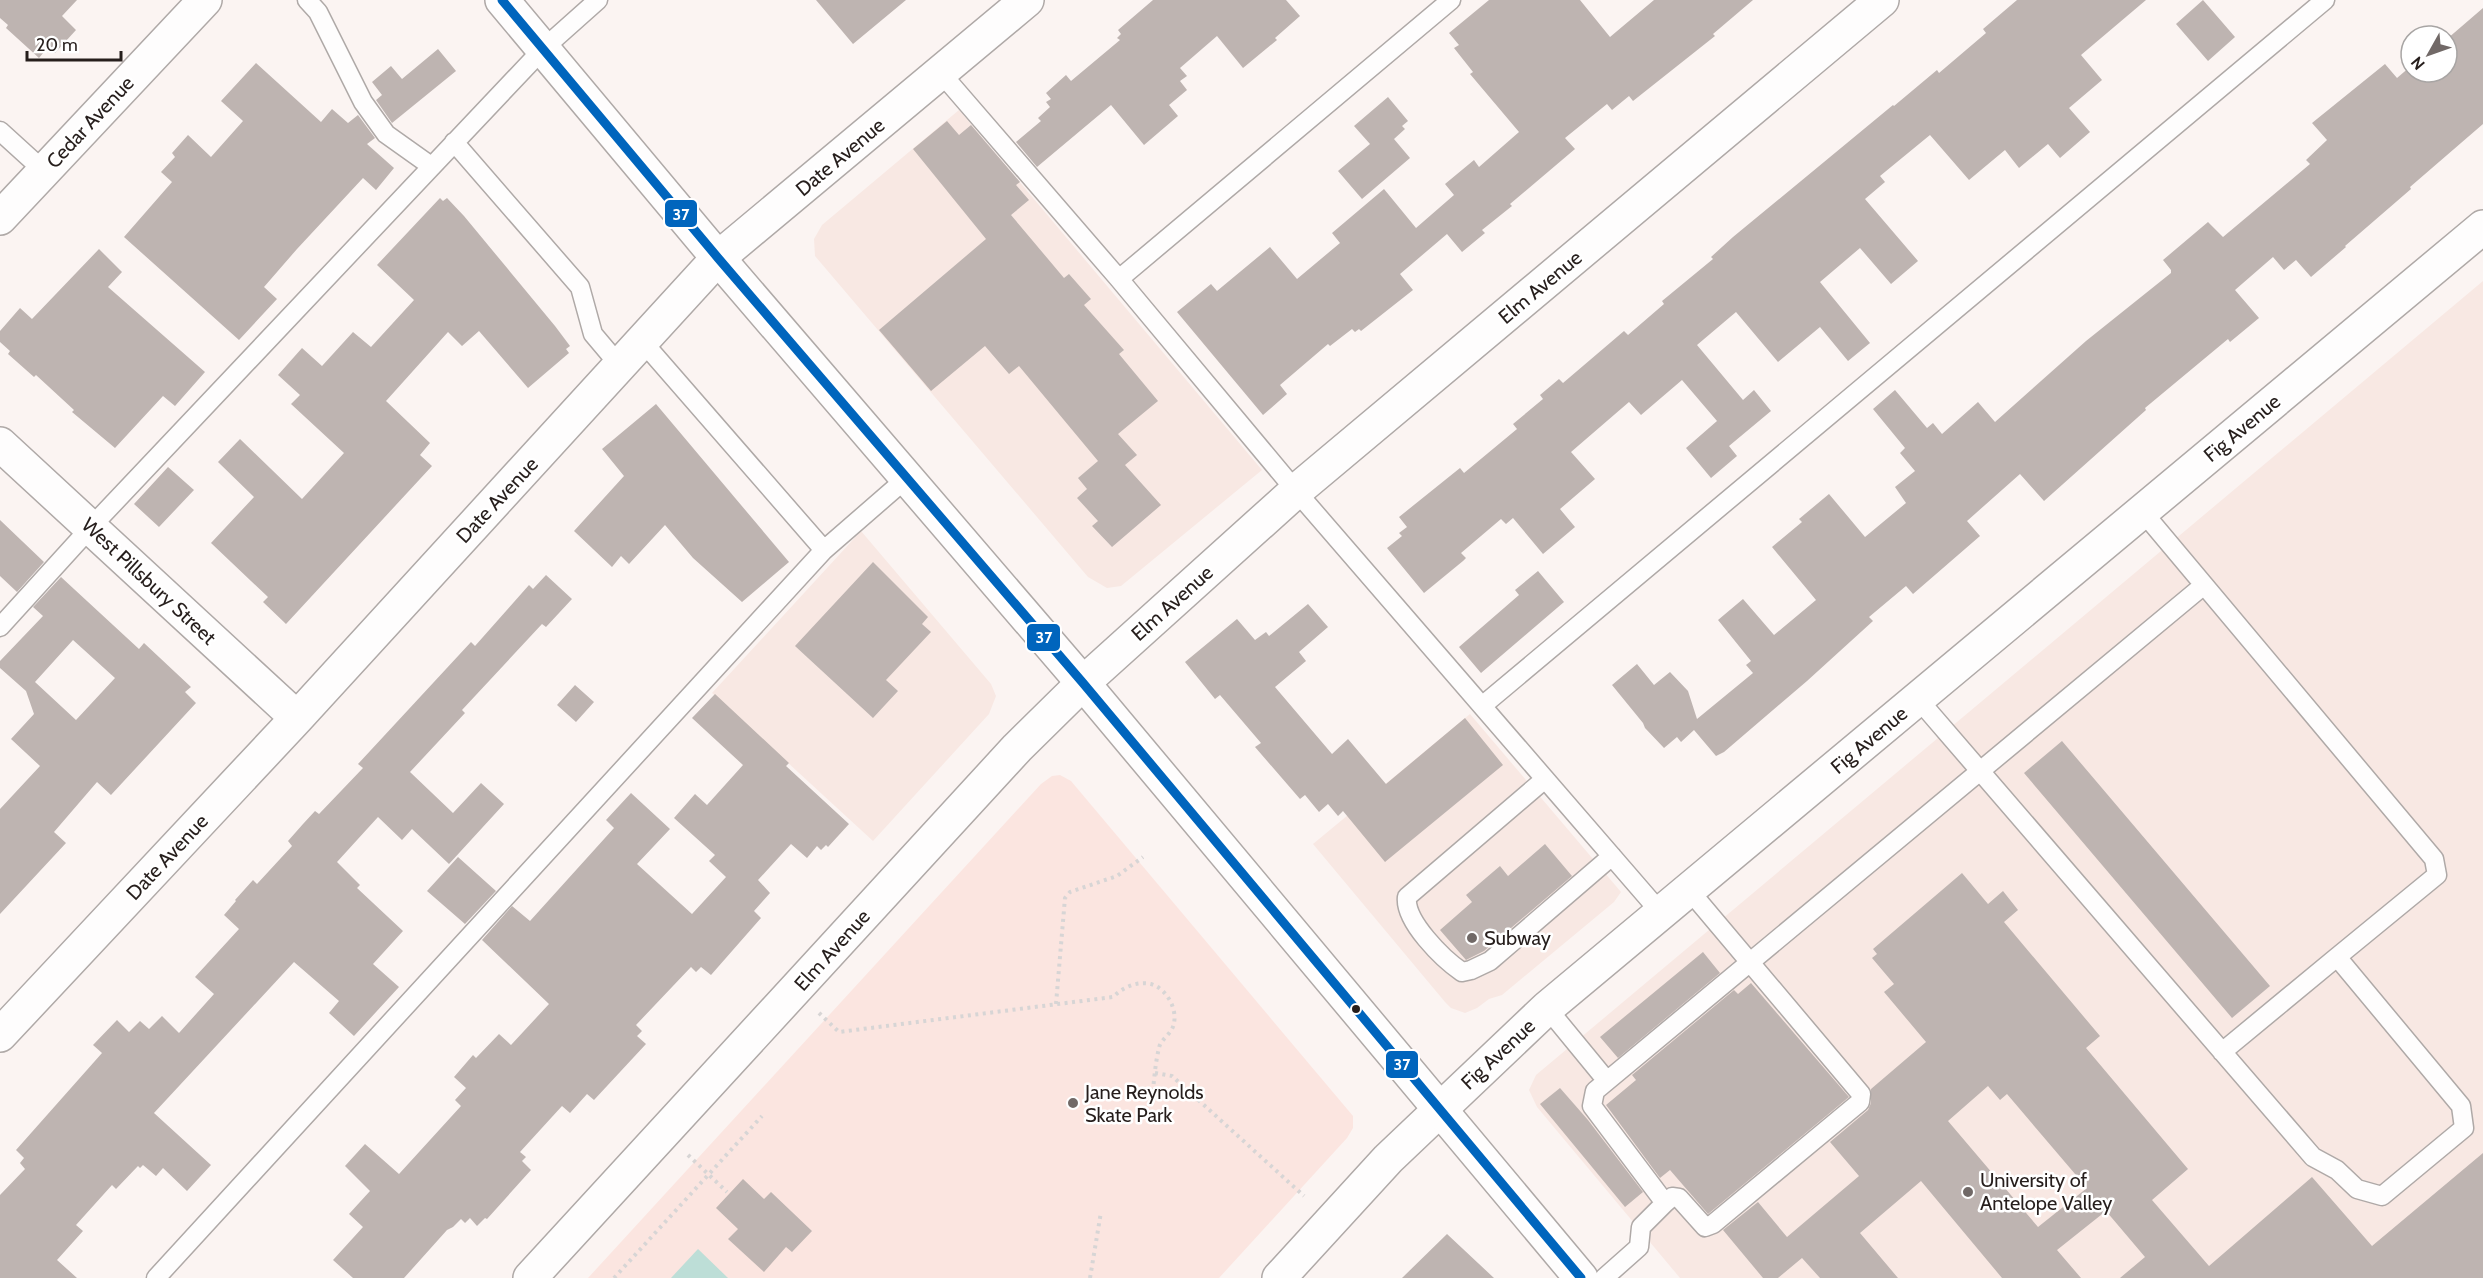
<svg xmlns="http://www.w3.org/2000/svg" width="2483" height="1278" font-family="Cabin,sans-serif">
<rect width="100%" height="100%" fill="#fbf4f2"/>
<path fill="#f8e8e3" d="M 959,110 L 1262,470 L 1121,586 L 1107,588 L 1088,577 L 815,256 L 814,239 L 822,225 Z
M 2483,281 L 2483,1278 L 1680,1278 L 1537,1107 L 1529,1090 L 1536,1075 Z
M 861,531 L 991,684 L 996,696 L 989,714 L 873,841 L 712,693 Z
M 1470,714 L 1621,892 L 1614,902 L 1502,995 L 1489,999 L 1477,1008 L 1465,1013 L 1451,1008 L 1445,1002 L 1313,844 Z"/>
<path fill="#fbe5e0" d="M 1060,775 L 1071,781 L 1353,1116 L 1353,1128 L 1347,1138 L 1219,1278 L 588,1278 L 1041,784 L 1052,776 Z"/>
<path fill="#bdded7" d="M 698,1249 L 728,1278 L 671,1278 Z"/>
<path fill="#beb4b1" fill-rule="evenodd" d="M 0,0 L 77,0 L 62,16 L 76,30 L 55,53 L 48,47 L 39,58 L 6,28 L 8,25 L 0,18 Z
M 816,0 L 906,0 L 853,44 Z
M 1153,0 L 1286,0 L 1300,16 L 1275,38 L 1277,40 L 1243,68 L 1217,36 L 1180,68 L 1187,76 L 1180,81 L 1187,90 L 1169,105 L 1178,116 L 1144,145 L 1111,105 L 1037,167 L 1016,142 L 1041,121 L 1038,118 L 1050,107 L 1046,102 L 1051,99 L 1046,93 L 1066,75 L 1071,81 L 1120,40 L 1117,38 L 1121,34 L 1118,30 Z
M 1489,0 L 1580,0 L 1610,37 L 1654,0 L 1753,0 L 1713,34 L 1715,36 L 1633,101 L 1629,96 L 1612,110 L 1607,104 L 1565,138 L 1575,149 L 1510,204 L 1512,206 L 1482,230 L 1485,233 L 1462,252 L 1447,234 L 1400,274 L 1413,290 L 1361,331 L 1359,329 L 1355,332 L 1352,329 L 1330,346 L 1328,344 L 1280,385 L 1287,394 L 1263,415 L 1177,312 L 1211,284 L 1217,291 L 1270,247 L 1297,279 L 1340,243 L 1332,233 L 1384,189 L 1416,228 L 1454,195 L 1445,184 L 1474,160 L 1479,167 L 1519,132 L 1470,74 L 1473,72 L 1454,48 L 1459,45 L 1449,33 Z
M 2017,0 L 2146,0 L 2081,55 L 2102,80 L 2069,108 L 2090,132 L 2060,158 L 2048,144 L 2019,168 L 2005,150 L 1969,180 L 1930,135 L 1880,176 L 1885,182 L 1865,199 L 1918,261 L 1891,284 L 1860,248 L 1820,282 L 1870,343 L 1848,361 L 1820,327 L 1778,362 L 1736,312 L 1697,345 L 1743,400 L 1754,390 L 1771,411 L 1729,446 L 1737,456 L 1711,478 L 1686,448 L 1717,421 L 1682,380 L 1641,415 L 1629,402 L 1571,452 L 1595,479 L 1560,509 L 1575,527 L 1543,554 L 1513,518 L 1506,524 L 1501,519 L 1461,553 L 1466,558 L 1463,561 L 1424,593 L 1387,548 L 1402,536 L 1399,533 L 1407,527 L 1399,517 L 1460,468 L 1464,473 L 1517,429 L 1513,424 L 1543,399 L 1540,395 L 1559,379 L 1563,383 L 1624,331 L 1628,335 L 1664,304 L 1662,301 L 1713,259 L 1711,257 L 1733,237 L 1893,105 L 1894,106 L 1937,70 L 1939,73 L 1986,33 L 1983,29 Z
M 2203,0 L 2235,37 L 2208,61 L 2176,24 Z
M 2483,8 L 2483,124 L 2410,187 L 2411,189 L 2345,246 L 2346,247 L 2311,277 L 2296,260 L 2284,270 L 2273,257 L 2235,290 L 2259,318 L 2230,342 L 2228,339 L 2145,408 L 2146,410 L 2044,501 L 2020,474 L 1967,521 L 1980,536 L 1913,594 L 1906,586 L 1869,617 L 1873,621 L 1807,681 L 1724,752 L 1716,756 L 1694,730 L 1681,742 L 1677,737 L 1664,748 L 1645,728 L 1643,723 L 1612,685 L 1637,664 L 1654,685 L 1670,672 L 1688,691 L 1697,719 L 1753,673 L 1746,665 L 1751,661 L 1718,620 L 1743,599 L 1774,635 L 1816,600 L 1772,547 L 1802,522 L 1799,519 L 1829,494 L 1865,537 L 1906,503 L 1895,487 L 1915,471 L 1900,453 L 1905,448 L 1873,409 L 1895,390 L 1927,428 L 1933,423 L 1942,434 L 1978,402 L 1995,422 L 2086,341 L 2171,273 L 2171,270 L 2163,260 L 2208,222 L 2223,237 L 2310,164 L 2306,160 L 2327,140 L 2312,123 L 2385,64 L 2397,78 L 2411,66 L 2411,72 L 2447,72 L 2447,39 Z
M 438,49 L 456,71 L 392,123 L 376,100 L 382,95 L 372,82 L 391,66 L 402,79 Z
M 256,63 L 321,122 L 332,109 L 348,123 L 358,115 L 375,138 L 367,144 L 394,168 L 376,190 L 363,178 L 297,249 L 264,287 L 277,299 L 239,340 L 124,237 L 172,182 L 161,172 L 175,157 L 172,153 L 188,135 L 211,157 L 243,121 L 221,101 Z
M 1388,97 L 1408,121 L 1402,126 L 1405,129 L 1394,139 L 1410,158 L 1362,199 L 1338,171 L 1370,144 L 1354,126 Z
M 947,121 L 959,135 L 971,125 L 1020,182 L 1016,185 L 1029,200 L 1011,215 L 1064,278 L 1069,274 L 1091,299 L 1084,305 L 1124,350 L 1119,354 L 1158,401 L 1118,434 L 1137,455 L 1125,465 L 1161,505 L 1112,547 L 1092,526 L 1098,521 L 1077,498 L 1087,489 L 1078,478 L 1098,461 L 1019,366 L 1009,374 L 985,346 L 931,391 L 879,330 L 986,239 L 913,149 Z
M 440,198 L 443,201 L 447,198 L 464,216 L 555,326 L 570,346 L 566,349 L 569,353 L 528,388 L 479,331 L 462,346 L 448,332 L 386,401 L 430,443 L 420,455 L 432,466 L 286,624 L 263,602 L 268,597 L 211,543 L 254,497 L 218,462 L 240,439 L 302,499 L 344,453 L 291,404 L 300,395 L 278,375 L 302,348 L 322,366 L 353,332 L 371,347 L 414,300 L 377,265 Z
M 99,249 L 122,272 L 108,287 L 205,372 L 175,406 L 163,396 L 115,448 L 72,412 L 74,410 L 36,375 L 34,377 L 8,354 L 10,351 L 0,342 L 0,331 L 20,308 L 32,319 Z
M 656,404 L 789,562 L 742,602 L 693,558 L 665,525 L 629,564 L 621,556 L 612,567 L 574,531 L 624,476 L 602,449 Z
M 168,467 L 194,490 L 159,527 L 134,504 Z
M 0,520 L 44,562 L 17,592 L 0,576 Z
M 873,562 L 928,617 L 922,624 L 931,632 L 886,680 L 898,691 L 873,718 L 795,646 Z
M 1538,571 L 1564,602 L 1481,673 L 1459,647 L 1519,595 L 1515,590 Z
M 546,575 L 572,599 L 546,627 L 542,624 L 462,710 L 465,713 L 410,772 L 453,813 L 481,783 L 504,804 L 449,864 L 412,829 L 402,840 L 378,817 L 337,862 L 360,885 L 357,888 L 403,931 L 373,964 L 399,987 L 354,1036 L 329,1013 L 339,1001 L 294,962 L 154,1113 L 211,1165 L 187,1191 L 163,1168 L 156,1176 L 143,1165 L 140,1168 L 138,1166 L 116,1189 L 112,1185 L 76,1225 L 83,1231 L 57,1260 L 77,1278 L 0,1278 L 0,1195 L 25,1169 L 20,1163 L 24,1158 L 16,1150 L 102,1053 L 93,1045 L 117,1020 L 129,1032 L 140,1021 L 149,1029 L 162,1016 L 179,1033 L 214,994 L 195,977 L 239,929 L 224,915 L 236,901 L 235,900 L 253,880 L 257,884 L 292,846 L 288,841 L 303,824 L 315,811 L 319,814 L 363,768 L 358,764 L 471,642 L 475,646 L 529,585 L 533,589 Z
M 61,577 L 139,649 L 144,643 L 191,687 L 185,692 L 196,703 L 111,795 L 97,782 L 54,832 L 66,843 L 0,914 L 0,809 L 40,766 L 11,739 L 34,714 L 26,691 L 0,668 L 0,661 L 43,616 L 33,607 ZM 73,640 L 115,678 L 76,720 L 35,682 Z
M 1308,604 L 1328,627 L 1299,652 L 1306,661 L 1275,687 L 1332,754 L 1348,739 L 1386,784 L 1465,718 L 1503,765 L 1385,862 L 1343,811 L 1338,816 L 1328,804 L 1319,812 L 1305,795 L 1300,799 L 1255,747 L 1261,743 L 1220,695 L 1215,699 L 1185,662 L 1237,619 L 1255,640 L 1266,632 L 1269,636 Z
M 575,685 L 594,702 L 576,722 L 557,705 Z
M 715,694 L 789,763 L 786,766 L 849,824 L 828,847 L 826,845 L 821,850 L 817,846 L 807,858 L 791,844 L 758,880 L 770,893 L 754,911 L 761,918 L 711,975 L 701,967 L 696,972 L 691,967 L 636,1025 L 642,1031 L 637,1036 L 646,1044 L 594,1100 L 587,1094 L 570,1113 L 562,1106 L 520,1152 L 526,1157 L 522,1161 L 531,1170 L 487,1219 L 485,1218 L 477,1226 L 470,1218 L 465,1223 L 461,1219 L 453,1227 L 447,1230 L 404,1278 L 353,1278 L 333,1260 L 363,1227 L 349,1214 L 370,1191 L 345,1166 L 365,1144 L 399,1174 L 461,1106 L 455,1100 L 466,1088 L 454,1077 L 473,1055 L 476,1058 L 499,1034 L 511,1045 L 549,1004 L 482,940 L 512,906 L 530,921 L 614,828 L 606,820 L 631,793 L 670,829 L 637,864 L 692,914 L 726,877 L 709,861 L 715,855 L 674,818 L 695,794 L 707,805 L 743,765 L 692,718 Z
M 2062,741 L 2270,986 L 2232,1018 L 2024,773 Z
M 1545,844 L 1572,876 L 1484,951 L 1466,960 L 1440,930 L 1472,902 L 1466,895 L 1500,866 L 1508,876 Z
M 458,857 L 496,891 L 465,924 L 427,891 Z
M 1962,873 L 1988,904 L 2003,891 L 2018,910 L 2004,922 L 2100,1036 L 2086,1048 L 2188,1169 L 2152,1200 L 2209,1266 L 2312,1177 L 2372,1246 L 2483,1153 L 2483,1278 L 2120,1278 L 2145,1257 L 2106,1211 L 2057,1250 L 2081,1278 L 2002,1278 L 1921,1181 L 1860,1233 L 1898,1278 L 1820,1278 L 1802,1258 L 1778,1278 L 1763,1278 L 1723,1230 L 1758,1202 L 1787,1237 L 1859,1176 L 1830,1142 L 1868,1110 L 1871,1103 L 1871,1089 L 1926,1042 L 1884,992 L 1894,984 L 1872,958 L 1877,954 L 1873,949 ZM 1988,1086 L 2000,1100 L 2007,1094 L 2087,1188 L 2038,1227 L 1948,1121 Z
M 1703,952 L 1720,973 L 1618,1058 L 1600,1037 Z
M 1751,983 L 1849,1097 L 1708,1214 L 1670,1170 L 1660,1178 L 1606,1105 L 1636,1080 L 1632,1075 L 1734,990 L 1738,994 Z
M 1560,1088 L 1588,1120 L 1643,1192 L 1625,1207 L 1540,1104 Z
M 743,1179 L 764,1199 L 771,1192 L 812,1231 L 792,1252 L 786,1247 L 764,1272 L 728,1239 L 738,1229 L 716,1208 Z
M 1447,1234 L 1494,1278 L 1402,1278 Z"/>
<g fill="none" stroke-linecap="round" stroke-linejoin="round">
<g stroke="#afa9a7" stroke-width="21">
<path id="lane" d="M 307,0 L 318,12 L 363,102 L 386,134 L 431,166
M 941,73 L 1119,279 L 1296,491 L 1661,913
M 0,131 L 44,171
M 454,142 L 580,287 L 593,334 L 620,366
M 1119,279 L 1451,0
M 642,341 L 824,550
M 0,627 L 91,527 L 543,49 L 598,0
M 1918,699 L 2313,1157 L 2337,1170 L 2357,1189 L 2382,1196 L 2464,1128 L 2461,1106 L 2337,957 L 2437,875 L 2434,859 L 2142,511
M 1482,706 L 2325,0
M 1545,779 L 1407,897 C 1404,921 1443,959 1462,972 L 1471,970 L 1490,961 L 1612,856
M 1547,1008 L 1607,1081
M 2222,1052 L 2337,957
M 1665,1203 L 1672,1197 L 1679,1198 L 1705,1227 L 1713,1224 L 1860,1102 L 1861,1094 L 1689,890
M 156,1278 L 824,550 L 908,477
M 1604,1278 L 1639,1247 L 1641,1227 L 1665,1203 L 1592,1106 L 1595,1091 L 2204,585"/>
</g>
<g stroke="#afa9a7" stroke-width="36">
<path id="street" d="M 0,218 L 205,0
M 0,444 L 297,718
M 0,1035 L 297,718 L 718,258 L 1027,0
M 530,1278 L 1017,748 L 1083,683 L 1296,491 L 1882,0
M 1279,1278 L 1388,1159 L 1547,1008 L 2483,227"/>
</g>
<g stroke="#afa9a7" stroke-width="36">
<path id="primary" d="M 502,0 L 718,258 L 1083,683 L 1581,1278"/>
</g>
<path stroke="#d7d5d5" stroke-width="4" stroke-dasharray="3 4.5" stroke-linecap="butt" d="M 1056,1004 L 1065,898 L 1070,892 L 1117,876 L 1143,857
M 819,1013 L 839,1032 L 1113,997 C 1123,987 1137,981 1151,984 C 1168,989 1180,1013 1172,1029 C 1168,1036 1160,1041 1159,1048 C 1155,1064 1154,1082 1152,1099
M 1155,1073 L 1172,1076 L 1304,1196
M 688,1155 L 727,1192
M 614,1278 L 762,1116
M 1090,1278 L 1101,1212"/>
<use href="#lane" stroke="#fefdfd" stroke-width="18"/>
<use href="#street" stroke="#fefdfd" stroke-width="33"/>
<use href="#primary" stroke="#fefdfd" stroke-width="33"/>
<g stroke="#fff" stroke-width="14">
<path id="bus-1" d="M 502,0 L 718,258 L 1083,683 L 1581,1278"/>
</g>
<use href="#bus-1" stroke="#0065bd" stroke-width="9"/>
</g>
<g fill="#716967" stroke="#fff" stroke-width="2">
<circle cx="1472" cy="938" r="6"/>
<circle cx="1073" cy="1103" r="6"/>
<circle cx="1968" cy="1192" r="6"/>
</g>
<circle fill="#261e1c" stroke="#fff" stroke-width="2" cx="1356" cy="1009" r="5"/>
<g text-anchor="middle" dominant-baseline="central" stroke-width="5" stroke-linejoin="round" paint-order="stroke">
<g font-size="20" fill="#261e1c" stroke="#fff">
<text transform="translate(90 122) rotate(-47)">Cedar Avenue</text>
<text transform="translate(840 157) rotate(-40)">Date Avenue</text>
<text transform="translate(1540 287) rotate(-40)">Elm Avenue</text>
<text transform="translate(2242 428) rotate(-40)">Fig Avenue</text>
<text transform="translate(497 500) rotate(-47)">Date Avenue</text>
<text transform="translate(149 581) rotate(43)">West Pillsbury Street</text>
<text transform="translate(1172 603) rotate(-42)">Elm Avenue</text>
<text transform="translate(1869 740) rotate(-40)">Fig Avenue</text>
<text transform="translate(167 857) rotate(-47)">Date Avenue</text>
<text transform="translate(832 950) rotate(-48)">Elm Avenue</text>
<text transform="translate(1498 1054) rotate(-43)">Fig Avenue</text>
</g>
<g font-size="20" fill="#261e1c" stroke="#fff" text-anchor="start">
<text x="1484" y="938">Subway</text>
<text x="1085" y="1092">Jane Reynolds<tspan x="1085" dy="23">Skate Park</tspan></text>
<text x="1980" y="1180">University of<tspan x="1980" dy="23">Antelope Valley</tspan></text>
</g>
</g>
<g stroke="#fff" stroke-width="2">
<rect x="664" y="199" width="34" height="29" rx="6" fill="#0065bd"/>
<rect x="1026" y="623" width="35" height="29" rx="6" fill="#0065bd"/>
<rect x="1385" y="1050" width="34" height="29" rx="6" fill="#0065bd"/>
</g>
<g font-size="16" text-anchor="middle" font-weight="bold" fill="#fff">
<text x="681" y="220">37</text>
<text x="1044" y="643">37</text>
<text x="1402" y="1070">37</text>
</g>
<g transform="translate(2429 54) rotate(230)"><circle r="28" fill="#ffffff" stroke="#a8a5a4" stroke-width="1.5"/>
<path d="M0-4.5L10 22L0 15L-10 22Z" fill="#716967"/>
<text y="-9" font-size="16" font-weight="bold" text-anchor="middle" fill="#261e1c">N</text>
</g>
<path d="M27 51v9h94v-9" fill="none" stroke="#261e1c" stroke-width="3"/>
<text x="36" y="51" font-size="18" fill="#261e1c" stroke="#ffffff" stroke-width="4.5" paint-order="stroke">20 m</text>
</svg>
